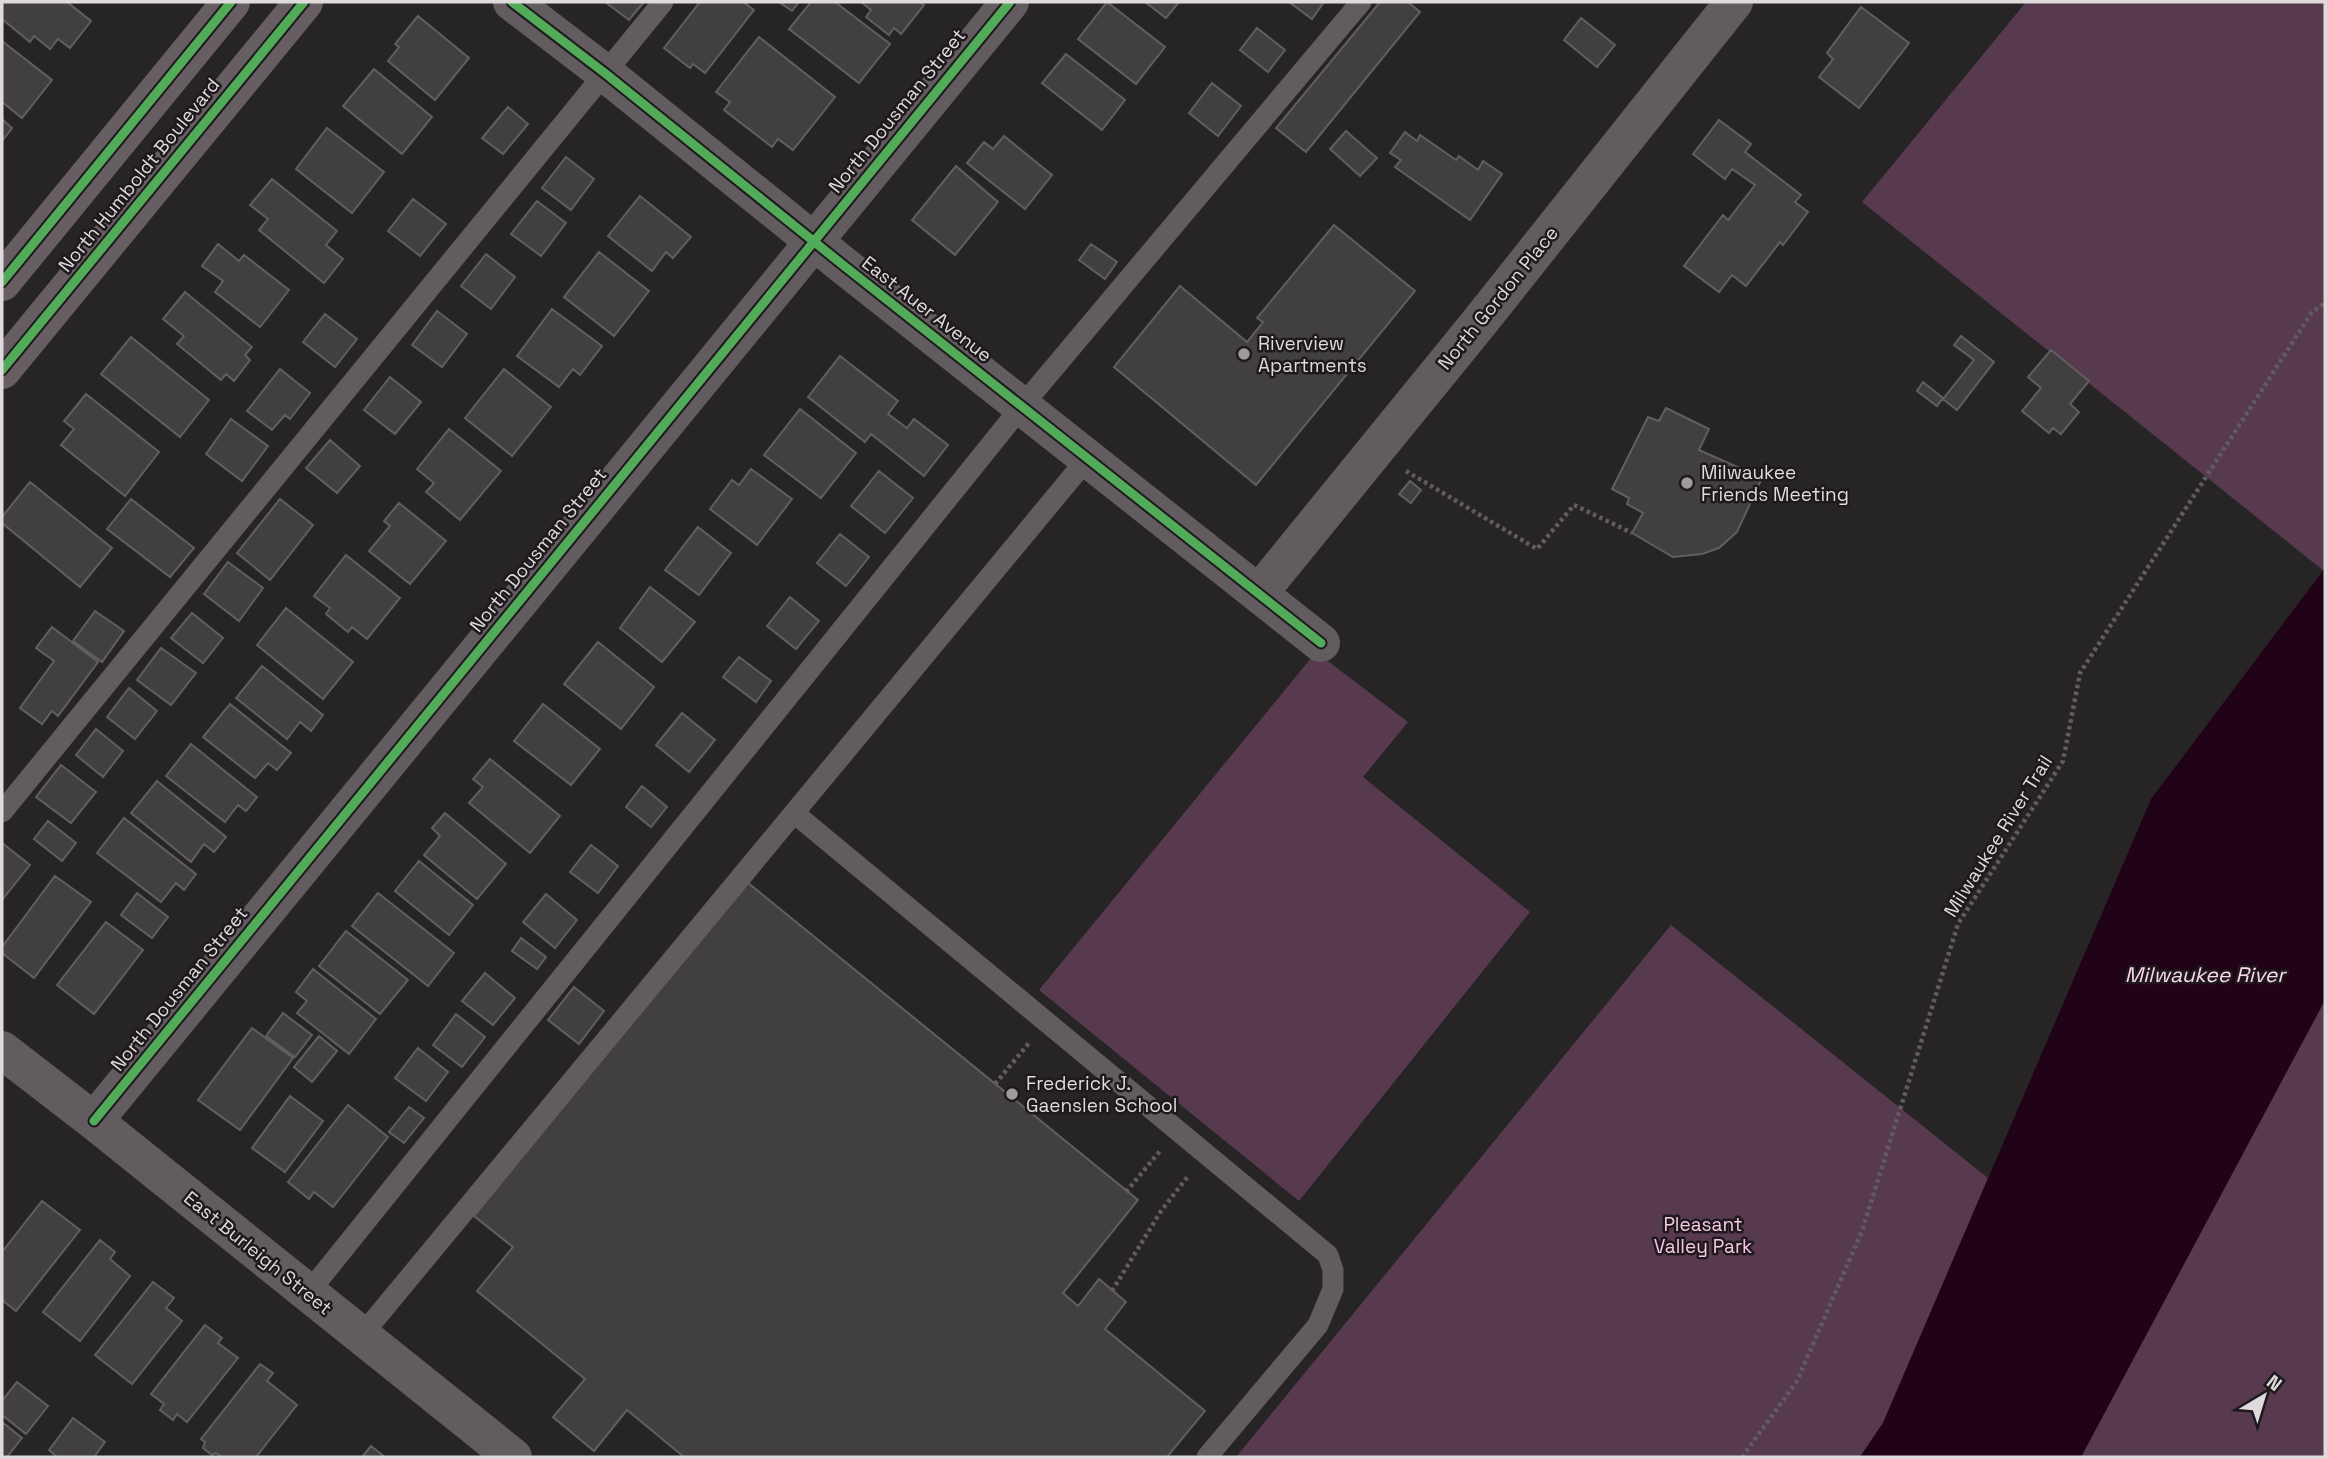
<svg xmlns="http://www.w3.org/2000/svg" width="2327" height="1459" font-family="'Space Grotesk',sans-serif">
<rect width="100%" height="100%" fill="#272426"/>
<path fill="#573a4e" d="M 2026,2 L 2325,2 L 2324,571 L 1862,202 Z
M 1316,652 L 1408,722 L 1363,777 L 1530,912 L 1299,1201 L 1039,990 Z
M 1671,925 L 1988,1178 L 1883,1423 L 1860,1457 L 1236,1457 Z
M 2325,1000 L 2325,1457 L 2081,1457 Z"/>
<path fill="#210318" d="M 2325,568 L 2325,1000 L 2081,1457 L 1860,1457 L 1883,1423 L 2151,799 Z"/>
<path fill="#423f41" stroke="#615e60" stroke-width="2" d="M 2,2 L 67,2 L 91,21 L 70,48 L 58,39 L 50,49 L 34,36 L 30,42 L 2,19 Z
M 605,2 L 644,2 L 629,20 Z
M 700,2 L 743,2 L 754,10 L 705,73 L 693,64 L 690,68 L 664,48 Z
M 779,2 L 799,2 L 792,11 Z
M 811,2 L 835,2 L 890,44 L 859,83 L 789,29 Z
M 861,2 L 919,2 L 924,5 L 901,34 L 894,28 L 889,35 L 866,17 L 871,10 Z
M 1107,2 L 1165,47 L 1136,84 L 1078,39 Z
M 1145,2 L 1179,2 L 1166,18 Z
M 1289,2 L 1324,2 L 1312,19 Z
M 1380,2 L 1408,2 L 1420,12 L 1306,152 L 1276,128 Z
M 1861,7 L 1909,43 L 1859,108 L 1819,77 L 1833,59 L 1827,53 Z
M 418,16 L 469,58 L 435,100 L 388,61 L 399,47 L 395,44 Z
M 1581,18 L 1615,45 L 1597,67 L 1564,40 Z
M 1257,28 L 1285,50 L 1268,72 L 1240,50 Z
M 759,37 L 835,97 L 793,150 L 778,139 L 772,147 L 724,110 L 730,102 L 716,92 Z
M 2,41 L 52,80 L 22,118 L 2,102 Z
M 1066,54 L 1125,100 L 1102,130 L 1042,83 Z
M 374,69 L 432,117 L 402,154 L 343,106 Z
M 1212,83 L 1241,106 L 1218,136 L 1189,113 Z
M 508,107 L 528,124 L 503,154 L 482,138 Z
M 2,119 L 12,128 L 2,141 Z
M 1719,120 L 1751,144 L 1745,152 L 1801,195 L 1795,202 L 1808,212 L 1783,245 L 1780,242 L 1746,286 L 1732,275 L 1719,292 L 1684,266 L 1723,215 L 1728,220 L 1755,185 L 1732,169 L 1725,179 L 1693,154 Z
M 327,128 L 384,172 L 352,213 L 296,169 Z
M 1346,131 L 1377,158 L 1360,176 L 1330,149 Z
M 1405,132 L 1417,141 L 1420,135 L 1456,160 L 1459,156 L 1478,170 L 1483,161 L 1502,174 L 1470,220 L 1395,167 L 1401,160 L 1390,153 Z
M 1004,136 L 1052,175 L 1025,209 L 967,163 L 984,142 L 993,149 Z
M 566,157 L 594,179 L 571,210 L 542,188 Z
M 956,166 L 998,202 L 955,255 L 912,220 Z
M 272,179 L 337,231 L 326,245 L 343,259 L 324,283 L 259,230 L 268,219 L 250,205 Z
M 640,196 L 691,237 L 673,258 L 666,252 L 652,271 L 608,236 Z
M 413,199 L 446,224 L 420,256 L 388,231 Z
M 537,201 L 566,223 L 541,256 L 511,234 Z
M 1334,225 L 1415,291 L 1256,485 L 1114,367 L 1180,286 L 1247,342 L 1263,322 L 1257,318 Z
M 218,244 L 239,261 L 244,255 L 289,290 L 260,327 L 215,292 L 223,281 L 202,266 Z
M 1091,244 L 1117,262 L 1105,279 L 1079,260 Z
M 599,252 L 649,291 L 614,336 L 564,297 Z
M 486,254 L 515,277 L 491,309 L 461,286 Z
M 185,292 L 252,347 L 245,355 L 250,360 L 234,381 L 226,374 L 221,380 L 177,344 L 184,336 L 163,319 Z
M 552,309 L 602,346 L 580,375 L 573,369 L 559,387 L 517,356 Z
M 437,311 L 467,334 L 442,367 L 412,345 Z
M 325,314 L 357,339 L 335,367 L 303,342 Z
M 1961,336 L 1994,362 L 1957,410 L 1943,399 L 1974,360 L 1954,345 Z
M 131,337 L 209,400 L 180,437 L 101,374 Z
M 2051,350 L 2089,381 L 2070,404 L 2079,412 L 2061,434 L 2053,428 L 2049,433 L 2022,411 L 2041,388 L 2028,377 Z
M 840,356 L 898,401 L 888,414 L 907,428 L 914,419 L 948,445 L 924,476 L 871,434 L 865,442 L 808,397 Z
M 280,369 L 310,393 L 290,419 L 285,415 L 272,430 L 247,411 Z
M 504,369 L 551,407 L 512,456 L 465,418 Z
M 390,377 L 421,402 L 395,434 L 364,410 Z
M 1923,382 L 1943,398 L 1937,406 L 1917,391 Z
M 86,394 L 159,452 L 125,496 L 61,445 L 74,429 L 64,421 Z
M 1666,408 L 1709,429 L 1699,450 L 1762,478 L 1737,532 L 1719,548 L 1702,554 L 1673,557 L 1632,533 L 1643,513 L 1627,504 L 1629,498 L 1612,489 L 1648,417 L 1659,421 Z
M 800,409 L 856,453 L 821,498 L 764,455 Z
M 231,419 L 268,446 L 242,481 L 206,454 Z
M 449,429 L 501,471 L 460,520 L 426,492 L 434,483 L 417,469 Z
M 330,440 L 360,466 L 337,493 L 306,468 Z
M 751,469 L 792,499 L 757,545 L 710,509 L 732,480 L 739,485 Z
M 879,471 L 913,498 L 885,533 L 851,506 Z
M 1410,481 L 1421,490 L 1411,503 L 1399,494 Z
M 30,482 L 112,548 L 80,587 L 2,523 L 2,517 Z
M 131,499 L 194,548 L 170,577 L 107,529 Z
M 280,499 L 313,525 L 270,580 L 237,553 Z
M 399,503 L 446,541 L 410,584 L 369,551 L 390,526 L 384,521 Z
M 698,527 L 731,553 L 699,595 L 665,570 Z
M 840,534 L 869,557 L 846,586 L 817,563 Z
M 346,555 L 400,598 L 367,639 L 352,627 L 348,632 L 326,614 L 330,608 L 314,596 Z
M 228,562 L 263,588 L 239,621 L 204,594 Z
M 650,587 L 695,622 L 662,662 L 620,628 Z
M 790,597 L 819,621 L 796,649 L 767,626 Z
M 286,608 L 353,662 L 323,699 L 257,645 Z
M 95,611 L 124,631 L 102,662 L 73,641 Z
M 192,613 L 223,638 L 203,663 L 171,638 Z
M 52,627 L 98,662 L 58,716 L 52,711 L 42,724 L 20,708 L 54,661 L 36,648 Z
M 598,642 L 654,687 L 621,729 L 564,684 Z
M 161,648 L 196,673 L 171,705 L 137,680 Z
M 739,657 L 771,681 L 756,702 L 723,677 Z
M 262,666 L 323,715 L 311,731 L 300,722 L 287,739 L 236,698 Z
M 129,688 L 157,711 L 135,739 L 107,717 Z
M 230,704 L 291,753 L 277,770 L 268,763 L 255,778 L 203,737 Z
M 543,704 L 600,749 L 571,785 L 514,741 Z
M 682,713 L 715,740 L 689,772 L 656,745 Z
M 96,729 L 123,751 L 103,777 L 76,755 Z
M 191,744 L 257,797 L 246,811 L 238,805 L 225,822 L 166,776 Z
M 490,759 L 560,816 L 530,853 L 469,803 L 483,787 L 473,779 Z
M 61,765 L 96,792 L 71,823 L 36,797 Z
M 157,781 L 226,837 L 214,852 L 204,844 L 191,862 L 131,813 Z
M 642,786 L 667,807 L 651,827 L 626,807 Z
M 445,813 L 506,864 L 477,899 L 424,855 L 440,836 L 432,828 Z
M 124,818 L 196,874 L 184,890 L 176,883 L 161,902 L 97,853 Z
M 48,821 L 76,843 L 62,861 L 34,839 Z
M 2,843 L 30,865 L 2,900 Z
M 591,845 L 618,866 L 598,893 L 570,872 Z
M 419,861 L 473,905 L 449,935 L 395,891 Z
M 55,876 L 91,902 L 34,978 L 2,953 L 2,947 Z
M 747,882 L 1138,1200 L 1063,1293 L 1078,1306 L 1099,1279 L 1126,1302 L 1105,1329 L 1205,1411 L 1167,1457 L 684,1457 L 627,1410 L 594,1451 L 553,1417 L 585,1379 L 477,1291 L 513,1247 L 474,1216 Z
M 137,893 L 168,917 L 152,938 L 121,915 Z
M 378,893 L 454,953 L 428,986 L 352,926 Z
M 546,894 L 577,920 L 555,948 L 523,922 Z
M 106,922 L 143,950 L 94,1014 L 57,985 Z
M 346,931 L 408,980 L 380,1014 L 319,966 Z
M 521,938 L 546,957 L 537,969 L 512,951 Z
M 313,969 L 376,1019 L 349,1054 L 297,1013 L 307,1001 L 296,992 Z
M 485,973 L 515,998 L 493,1025 L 462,1001 Z
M 574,987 L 604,1011 L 579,1044 L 548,1020 Z
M 283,1013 L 312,1035 L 295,1057 L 266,1036 Z
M 456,1014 L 485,1037 L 462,1067 L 433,1045 Z
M 252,1028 L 293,1058 L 240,1130 L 198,1100 Z
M 319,1036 L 337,1051 L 312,1082 L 294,1067 Z
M 418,1048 L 448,1072 L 426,1101 L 395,1078 Z
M 290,1096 L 323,1121 L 285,1172 L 252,1148 Z
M 348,1105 L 388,1137 L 333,1207 L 314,1192 L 309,1199 L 288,1182 Z
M 409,1107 L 424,1118 L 404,1143 L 389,1132 Z
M 42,1201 L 80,1230 L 16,1311 L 2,1300 L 2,1252 Z
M 100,1240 L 115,1252 L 110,1259 L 130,1276 L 80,1341 L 43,1312 Z
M 153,1282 L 174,1298 L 166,1308 L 182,1321 L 132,1384 L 95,1355 Z
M 205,1325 L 222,1338 L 218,1343 L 238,1358 L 187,1422 L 177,1414 L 173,1420 L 160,1410 L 164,1404 L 151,1394 Z
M 260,1364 L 273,1373 L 267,1381 L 297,1405 L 256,1457 L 222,1457 L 216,1453 L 212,1455 L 203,1448 L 205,1442 L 201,1439 Z
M 17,1382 L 48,1406 L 26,1434 L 2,1415 L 2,1401 Z
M 73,1418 L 105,1442 L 94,1457 L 57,1457 L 49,1450 Z
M 2,1422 L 22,1438 L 7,1457 L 2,1457 Z
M 371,1446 L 385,1457 L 362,1457 Z"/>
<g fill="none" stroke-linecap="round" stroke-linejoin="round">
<path stroke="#615c5f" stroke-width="4.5" stroke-dasharray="3.5 3.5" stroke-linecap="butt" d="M 1406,471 L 1537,549 L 1574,505 L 1632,533
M 995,1084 L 1029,1043
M 1126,1192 L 1160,1151
M 1112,1291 L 1161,1211 L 1189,1175
M 1742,1457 L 1797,1381 L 1862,1231 L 1958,924 L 2063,761 L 2080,673 L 2312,312 L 2325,303"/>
<path stroke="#625b60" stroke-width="21" d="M 2,812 L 663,2
M 794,813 L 1328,1255 L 1333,1270 L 1333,1289 L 1318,1325 L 1207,1457
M 308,1293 L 1022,406 L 1361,2
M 361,1336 L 1087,459"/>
<path stroke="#625b60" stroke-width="38" d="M 512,2 L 606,74 L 843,265 L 1321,643
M 1259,593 L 1478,324 L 1734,2
M 2,1050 L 94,1121 L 513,1457
M 94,1121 L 1010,2"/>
<path stroke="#665e62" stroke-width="38" d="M 2,282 L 231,2
M 2,370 L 304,2"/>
<g stroke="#1f191d" stroke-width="13">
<path id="cycleway" d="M 512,2 L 606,74 L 843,265 L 1321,643
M 2,282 L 231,2
M 2,370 L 304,2
M 94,1121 L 1010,2"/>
</g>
<use href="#cycleway" stroke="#51ab58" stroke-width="9"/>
</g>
<g fill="#9f9b9d" stroke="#1f191d" stroke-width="2.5">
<circle cx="1244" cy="354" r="7"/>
<circle cx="1687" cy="483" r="7"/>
<circle cx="1012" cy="1094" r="7"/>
</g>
<g text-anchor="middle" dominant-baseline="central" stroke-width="5" stroke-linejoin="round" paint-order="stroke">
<g font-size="19" fill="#dfdbdd" stroke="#1f191d">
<text transform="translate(897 111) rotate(-51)">North Dousman Street</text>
<text transform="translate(139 175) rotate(-51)">North Humboldt Boulevard</text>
<text transform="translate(1498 298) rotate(-51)">North Gordon Place</text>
<text transform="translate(927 309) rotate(38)">East Auer Avenue</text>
<text transform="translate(538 550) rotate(-51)">North Dousman Street</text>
<text transform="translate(1998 836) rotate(-58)">Milwaukee River Trail</text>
<text transform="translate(179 989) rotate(-51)">North Dousman Street</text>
<text transform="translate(258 1253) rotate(39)">East Burleigh Street</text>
</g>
<g font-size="19" fill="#dfdbdd" stroke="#1f191d" text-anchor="start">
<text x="1258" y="343">Riverview<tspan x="1258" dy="22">Apartments</tspan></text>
<text x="1701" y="472">Milwaukee<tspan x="1701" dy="22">Friends Meeting</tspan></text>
<text x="1026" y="1083">Frederick J.<tspan x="1026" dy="22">Gaenslen School</tspan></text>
</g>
<g font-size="19" fill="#f9c8e7" stroke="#1f191d">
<text x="1703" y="1224">Pleasant<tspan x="1703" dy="22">Valley Park</tspan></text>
</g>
<g font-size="21" font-style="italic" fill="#f9d8ed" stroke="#1f191d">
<text x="2205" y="974">Milwaukee River</text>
</g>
</g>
<rect width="2327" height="1459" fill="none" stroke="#dfdbdd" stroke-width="7"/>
<g transform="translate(2264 1396) rotate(38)" stroke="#1f191d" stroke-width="5" paint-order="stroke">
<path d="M0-5L12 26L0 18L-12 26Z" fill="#dfdbdd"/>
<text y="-10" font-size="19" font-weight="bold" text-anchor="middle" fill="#dfdbdd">N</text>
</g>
</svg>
